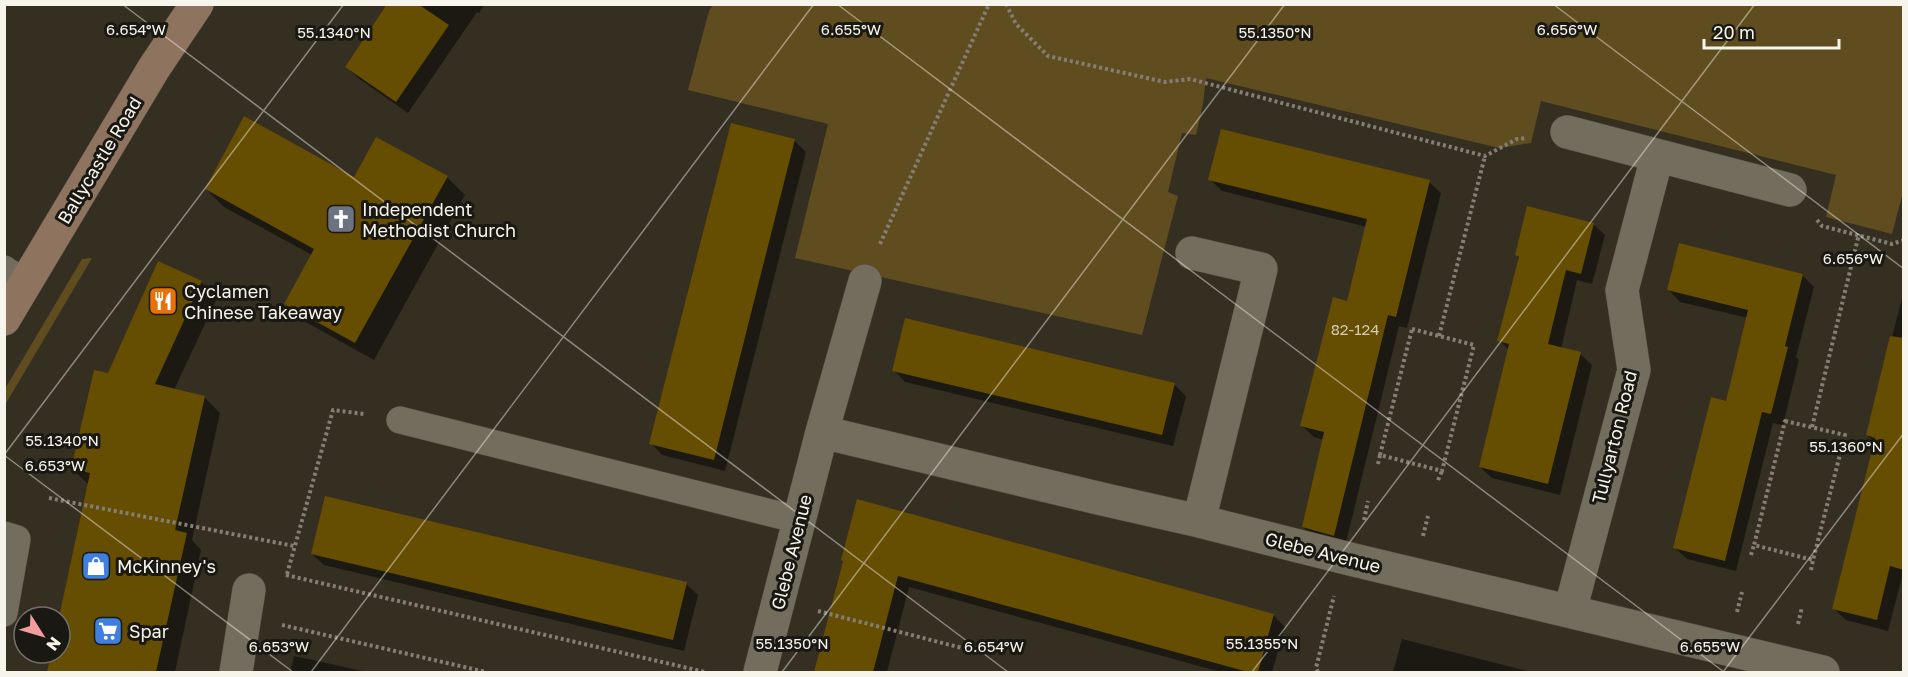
<svg xmlns="http://www.w3.org/2000/svg" width="1908" height="677" font-family="'Golos Text',sans-serif">
<rect width="100%" height="100%" fill="#352f22"/>
<path fill="#604d1f" d="M 713,5 L 1903,5 L 1903,192 L 1892,234 L 1826,217 L 1836,175 L 1541,101 L 1531,143 L 1499,148 L 1206,78 L 1203,104 L 1196,135 L 1182,133 L 1168,192 L 1178,196 L 1142,335 L 795,258 L 828,124 L 688,90 L 709,11 Z
M 92,258 L 5,405 L 5,389 L 82,259 Z"/>
<path fill="#0007" d="M 389,4 L 485,4 L 479,13 L 477,12 L 408,113 L 358,78 L 346,67 Z
M 732,125 L 795,141 L 806,152 L 725,471 L 662,455 L 651,443 Z
M 447,177 L 465,195 L 374,360 L 304,321 L 286,303 L 312,255 L 224,207 L 206,189 L 355,179 Z
M 1210,179 L 1429,182 L 1441,193 L 1407,328 L 1399,326 L 1345,546 L 1315,539 L 1303,527 L 1324,440 L 1314,437 L 1302,426 L 1348,302 L 1367,227 L 1222,191 Z
M 1593,224 L 1605,235 L 1592,284 L 1577,280 L 1561,349 L 1580,354 L 1592,365 L 1560,495 L 1492,478 L 1480,467 L 1509,350 L 1499,340 L 1520,259 L 1516,255 Z
M 1802,275 L 1814,287 L 1796,357 L 1799,360 L 1783,425 L 1773,423 L 1736,571 L 1687,559 L 1675,548 L 1727,403 L 1748,318 L 1680,302 L 1669,290 Z
M 201,282 L 217,298 L 174,390 L 204,397 L 220,413 L 192,540 L 201,550 L 175,672 L 49,672 L 53,653 L 60,653 L 88,484 L 72,469 L 108,375 Z
M 1902,298 L 1904,299 L 1904,578 L 1902,577 L 1888,631 L 1846,620 L 1834,609 L 1875,443 L 1867,435 Z
M 894,370 L 1174,384 L 1186,396 L 1173,446 L 905,382 Z
M 858,501 L 1273,615 L 1285,627 L 1272,672 L 1221,672 L 909,587 L 887,672 L 815,672 Z
M 312,554 L 686,584 L 698,595 L 684,651 L 324,565 Z
M 1402,639 L 1531,672 L 1393,672 Z
M 294,656 L 367,672 L 290,672 Z"/>
<path fill="#654d02" d="M 387,4 L 418,4 L 449,25 L 396,102 L 345,67 Z
M 244,116 L 354,177 L 376,137 L 448,176 L 355,343 L 284,304 L 314,249 L 205,189 Z
M 731,123 L 795,139 L 714,460 L 649,444 Z
M 1221,129 L 1430,180 L 1396,317 L 1388,315 L 1334,536 L 1302,527 L 1324,432 L 1300,426 L 1333,297 L 1347,301 L 1367,219 L 1208,180 Z
M 1527,206 L 1594,223 L 1581,274 L 1566,270 L 1548,344 L 1581,352 L 1548,484 L 1479,467 L 1509,344 L 1497,341 L 1519,257 L 1515,255 Z
M 1679,243 L 1803,274 L 1785,346 L 1788,347 L 1771,414 L 1762,412 L 1725,561 L 1673,548 L 1711,397 L 1726,401 L 1748,310 L 1667,290 Z
M 158,261 L 202,281 L 155,384 L 205,396 L 175,530 L 187,533 L 156,672 L 47,672 L 51,653 L 60,653 L 59,617 L 90,473 L 71,469 L 94,370 L 108,373 Z
M 905,318 L 1175,383 L 1162,435 L 892,371 Z
M 1890,336 L 1904,338 L 1904,570 L 1890,566 L 1877,620 L 1832,609 L 1875,438 L 1866,435 Z
M 325,496 L 687,582 L 673,640 L 311,554 Z
M 857,499 L 1274,614 L 1258,672 L 1248,672 L 898,576 L 873,672 L 814,672 L 843,561 L 841,560 Z"/>
<g fill="none" stroke-linecap="round" stroke-linejoin="round">
<g stroke="#514c41" stroke-width="28">
<path id="service" d="M 4,269 L 25,283
M 400,420 L 799,520
M 4,535 L 17,539 L 4,613"/>
</g>
<g stroke="#514c41" stroke-width="34">
<path id="minor" d="M 1567,132 L 1790,190
M 1192,253 L 1261,269 L 1199,521
M 822,432 L 1102,499 L 1199,521 L 1354,560 L 1823,672
M 1570,611 L 1634,370 L 1622,290 L 1657,157
M 236,672 L 249,590
M 760,672 L 822,432 L 865,281"/>
</g>
<g stroke="#514c41" stroke-width="34">
<path id="secondary" d="M 4,319 L 154,68 L 197,4"/>
</g>
<path stroke="#847f74" stroke-width="4" stroke-dasharray="3 3" stroke-linecap="butt" d="M 1006,4 L 1016,24 L 1048,56 L 1165,82 L 1190,79 L 1485,156 L 1517,139 L 1527,138
M 1817,220 L 1822,226 L 1892,244 L 1904,240
M 880,244 L 989,4
M 1412,329 L 1474,345 L 1442,471 L 1380,455 Z
M 1439,336 L 1485,156
M 1785,421 L 1845,435 L 1813,560 L 1754,545 Z
M 1812,427 L 1859,234
M 1378,464 L 1380,455
M 1438,480 L 1442,471
M 49,498 L 294,546
M 1364,520 L 1368,501
M 1423,536 L 1428,516
M 1751,555 L 1754,545
M 1811,570 L 1813,560
M 287,574 L 333,410 L 364,414
M 286,575 L 705,672
M 818,611 L 966,649
M 1737,612 L 1742,592
M 1798,624 L 1802,607
M 282,625 L 486,672
M 1318,672 L 1316,668 L 1334,596"/>
<use href="#service" stroke="#736d5e" stroke-width="27"/>
<use href="#minor" stroke="#736d5e" stroke-width="33"/>
<use href="#secondary" stroke="#8e735f" stroke-width="33"/>
</g>
<path fill="none" stroke="#f7f4eb" stroke-width="1.5" stroke-opacity="0.45" d="M 122,4 L 1008,672M 837,4 L 1724,672M 1553,4 L 1904,269M 4,455 L 293,672M 4,455 L 344,4M 311,672 L 814,4M 782,672 L 1285,4M 1252,672 L 1755,4M 1723,672 L 1904,433"/>
<defs>
<g id="church-square" transform="scale(1.5)"><rect x="-9" y="-9" width="18" height="18" rx="4" fill="#6b7280" stroke="#1a1812"/><path d="M-1.2-6h2.4v3.5h3.3v2.4h-3.3V6h-2.4V-.1h-3.3v-2.4h3.3Z" fill="#fff"/></g>
<g id="restaurant-square" transform="scale(1.5)"><rect x="-9" y="-9" width="18" height="18" rx="4" fill="#e8710a" stroke="#1a1812"/><path d="M-5-6h1v4h1v-4h1v4h1v-4h1v5L-1.5 .5V6h-2V.5L-5-1ZM5-6V6H3V1.5H1.5Q1.5-4 5-6Z" fill="#fff"/></g>
<g id="shop-square" transform="scale(1.5)"><rect x="-9" y="-9" width="18" height="18" rx="4" fill="#3f7fe0" stroke="#1a1812"/><path d="M-5-2.5h2.3a2.7 3.5 0 0 1 5.4 0H5L5.5 6h-11ZM-1.5-2.5h3a1.5 2.3 0 0 0-3 0Z" fill="#fff"/></g>
<g id="supermarket-square" transform="scale(1.5)"><rect x="-9" y="-9" width="18" height="18" rx="4" fill="#3f7fe0" stroke="#1a1812"/><path d="M-6-5.5h2.5l.6 2H6L4.5 2H-2.5L-4.4-4H-6ZM-1.5 3.2a1.3 1.3 0 1 0 .1 0ZM3 3.2a1.3 1.3 0 1 0 .1 0Z" fill="#fff"/></g>
</defs>
<g fill-rule="evenodd">
<use href="#church-square" x="341" y="219"/>
<use href="#restaurant-square" x="163" y="301"/>
<use href="#shop-square" x="96" y="566"/>
<use href="#supermarket-square" x="108" y="631"/>
</g>
<g text-anchor="middle" dominant-baseline="central" stroke-width="6" stroke-linejoin="round" paint-order="stroke">
<g font-size="15" fill="#d2cab1">
<text x="1355" y="329">82-124</text>
</g>
<g font-size="18" fill="#f7f4eb" stroke="#1a1812">
<text transform="translate(99 160) rotate(-59)">Ballycastle Road</text>
<text transform="translate(1614 437) rotate(-76)">Tullyarton Road</text>
<text transform="translate(791 552) rotate(-76)">Glebe Avenue</text>
<text transform="translate(1323 552) rotate(14)">Glebe Avenue</text>
</g>
<g font-size="18" fill="#f7f4eb" stroke="#1a1812" text-anchor="start">
<text x="362" y="209">Independent<tspan x="362" dy="21">Methodist Church</tspan></text>
<text x="184" y="291">Cyclamen<tspan x="184" dy="21">Chinese Takeaway</tspan></text>
<text x="117" y="566">McKinney's</text>
<text x="129" y="631">Spar</text>
</g>
</g>
<g font-size="15" text-anchor="middle" fill="#f7f4eb" stroke="#1a1812" stroke-width="6" stroke-linejoin="round" paint-order="stroke">
<text x="136" y="35">6.654°W</text>
<text x="851" y="35">6.655°W</text>
<text x="1567" y="35">6.656°W</text>
<text x="334" y="38">55.1340°N</text>
<text x="1275" y="38">55.1350°N</text>
<text x="1853" y="264">6.656°W</text>
<text x="62" y="446">55.1340°N</text>
<text x="1846" y="452">55.1360°N</text>
<text x="55" y="471">6.653°W</text>
<text x="792" y="649">55.1350°N</text>
<text x="1262" y="649">55.1355°N</text>
<text x="279" y="652">6.653°W</text>
<text x="994" y="652">6.654°W</text>
<text x="1710" y="652">6.655°W</text>
</g>
<rect width="1908" height="677" fill="none" stroke="#f7f4eb" stroke-width="12"/>
<g transform="translate(42 635) rotate(127)"><circle r="28" fill="#1a1812" stroke="#727069" stroke-width="1.5"/>
<path d="M0-4.5L10 22L0 15L-10 22Z" fill="#f49aa1"/>
<text y="-9" font-size="16" font-weight="bold" text-anchor="middle" fill="#f7f4eb">N</text>
</g>
<path d="M1704 39v9h135v-9" fill="none" stroke="#f7f4eb" stroke-width="3"/>
<text x="1713" y="39" font-size="18" fill="#f7f4eb" stroke="#1a1812" stroke-width="4.5" paint-order="stroke">20 m</text>
</svg>
